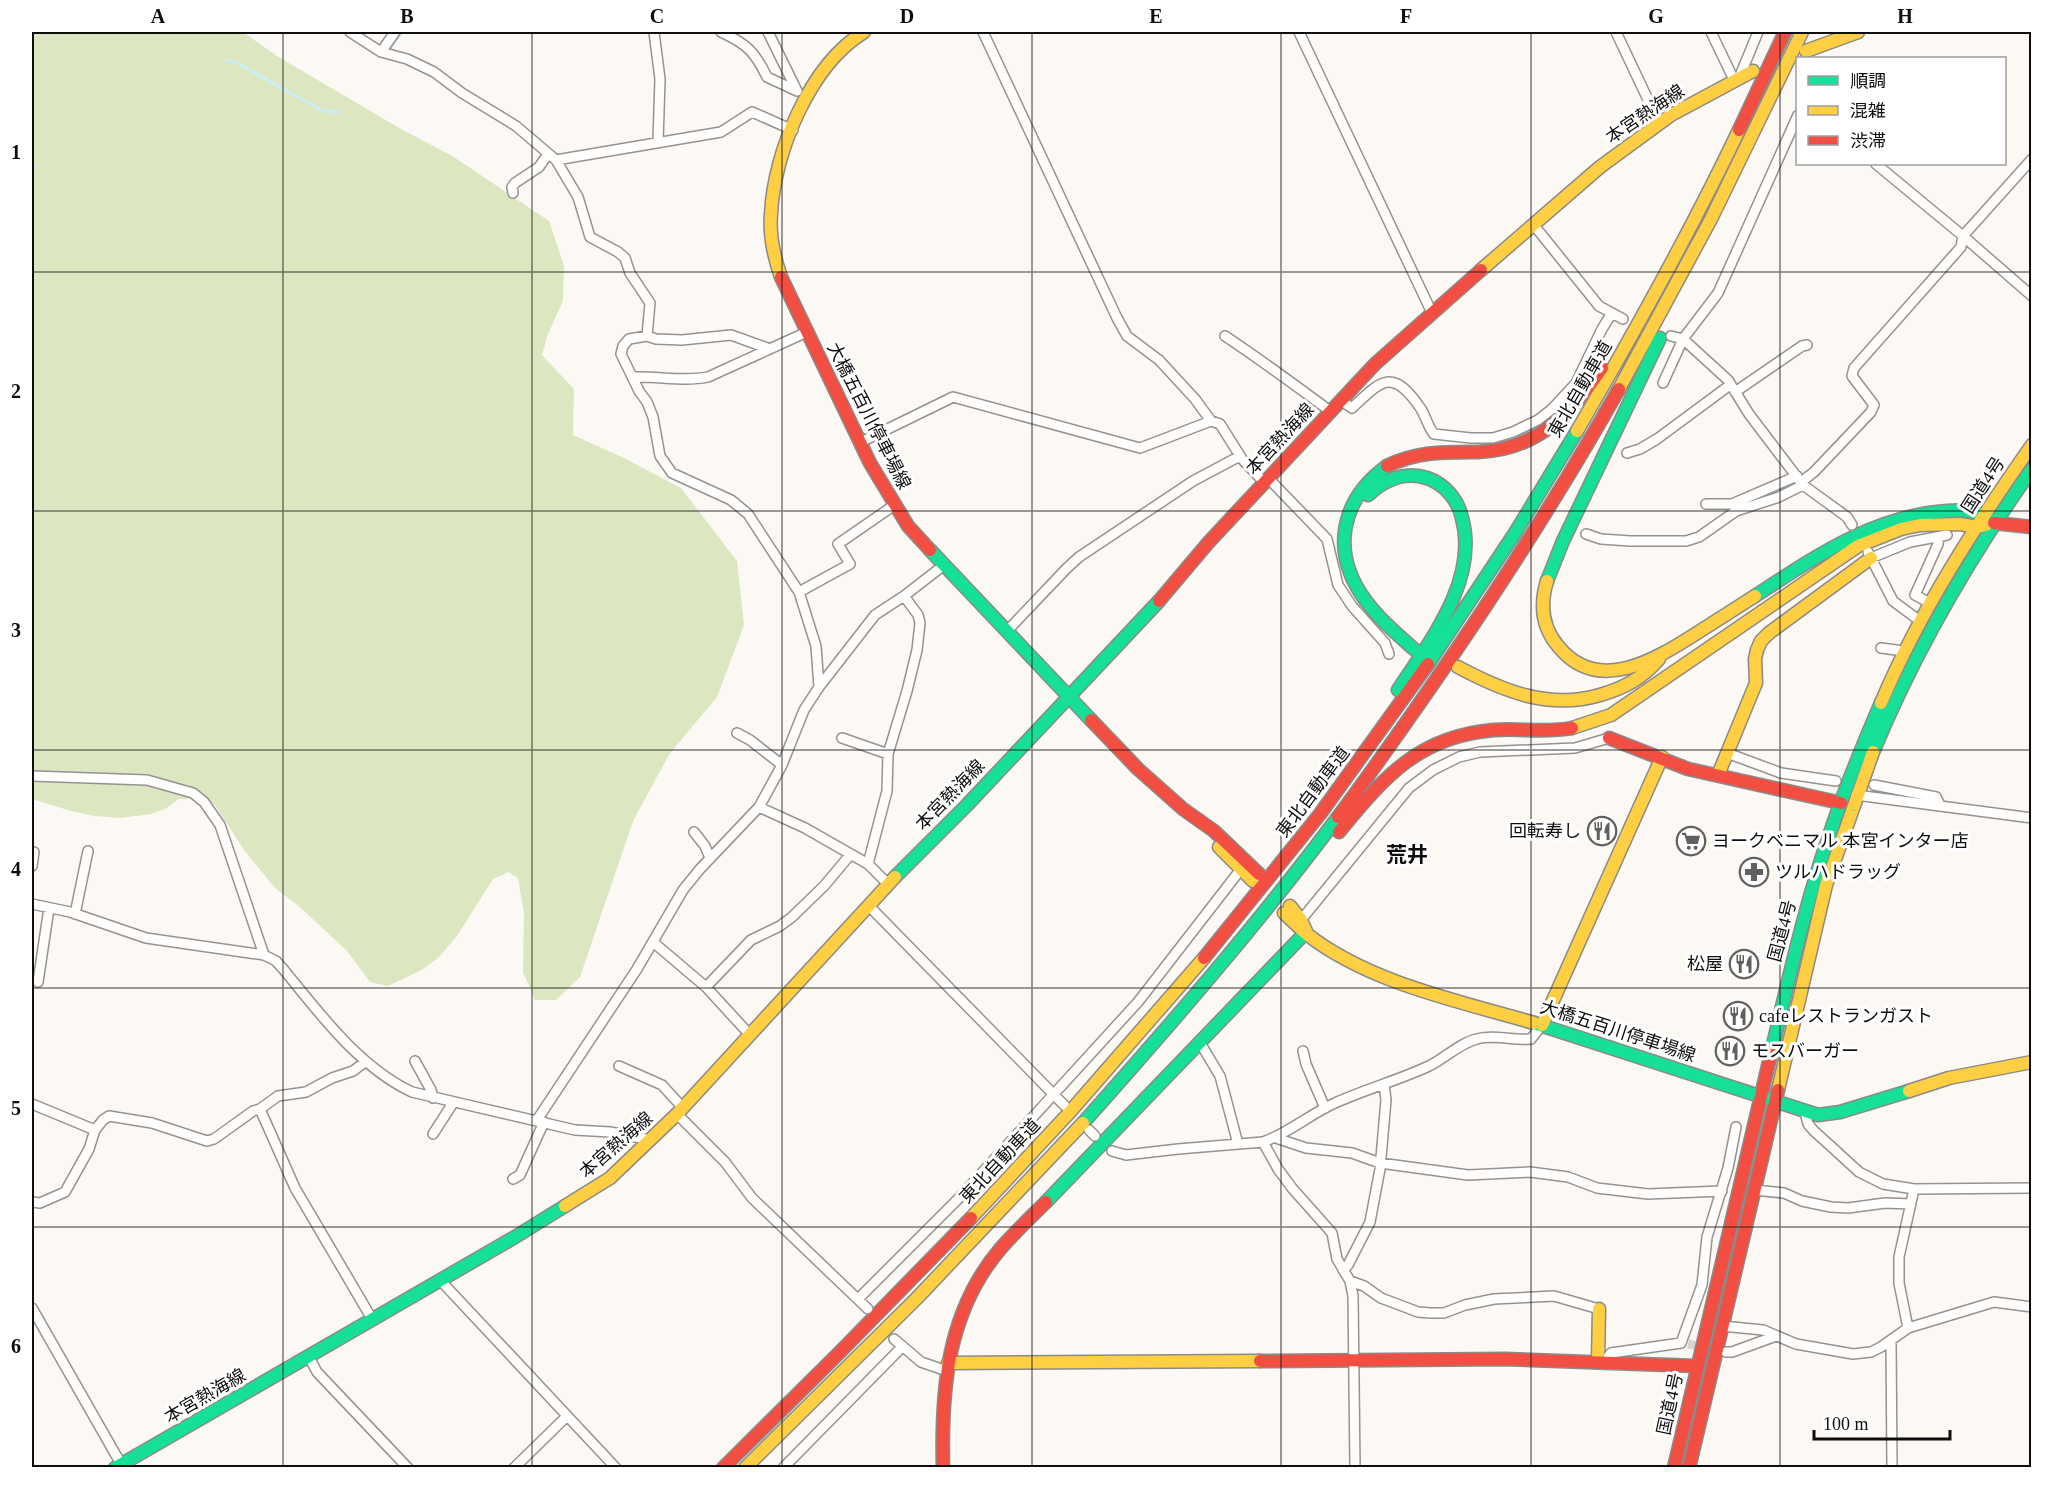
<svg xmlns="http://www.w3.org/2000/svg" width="2063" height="1499" font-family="'Times New Roman','Noto Sans JP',serif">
<rect width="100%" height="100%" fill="#fcf8f4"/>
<path fill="#dce7c2" d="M 32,32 L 243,32 L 277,56 L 401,129 L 454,157 L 549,221 L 564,266 L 563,301 L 548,334 L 542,355 L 574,389 L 573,435 L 622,457 L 681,488 L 737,561 L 744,625 L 717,697 L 670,753 L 633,821 L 580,977 L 556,1000 L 535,1000 L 523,972 L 524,913 L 518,878 L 508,872 L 493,879 L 457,936 L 438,958 L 422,970 L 388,986 L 370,982 L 348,952 L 300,907 L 275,888 L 244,850 L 215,805 L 197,799 L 179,799 L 165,809 L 151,814 L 120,818 L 95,816 L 71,811 L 32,799 Z"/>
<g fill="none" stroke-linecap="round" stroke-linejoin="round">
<path stroke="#caeef5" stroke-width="3" d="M 390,49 L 402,32
M 227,60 L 237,63 L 323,111 L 339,112
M 32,168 L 34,166"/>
<path stroke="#d8d5d2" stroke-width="9" stroke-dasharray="9 4.5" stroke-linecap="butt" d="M 1688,1344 L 1706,1348"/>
<g stroke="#959392" stroke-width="12">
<path id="street" d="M 350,32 L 381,52 L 407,59 L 434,72 L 462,93 L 516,126 L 556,160 L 578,197 L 590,237 L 618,252 L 625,258 L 630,273 L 650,303 L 647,336 L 629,339 L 623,346 L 621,354 L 639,391 L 647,402 L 653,417 L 660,456 L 672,473 L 731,500 L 748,514 L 799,592 L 816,646 L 819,687 L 804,710 L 782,765 L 759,807 L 700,869 L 683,890 L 637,969 L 537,1120
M 654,32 L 660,79 L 658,142
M 721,32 C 747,44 755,52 767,77 L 797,91
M 768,32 L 797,91
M 983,32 L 1117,318 L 1127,336 L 1159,360 L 1195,399 L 1211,421 L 1220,424 L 1242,459 L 1264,482
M 1299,32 L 1432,313
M 1616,32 L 1659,123
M 1711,32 L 1734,80
M 381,52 L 395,32
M 1739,78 L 1758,32
M 556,160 L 721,132 L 752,112 L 793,130
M 1876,164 L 1963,236 L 2032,296
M 513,193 L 512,187 L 515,183 L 539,167 L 548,154
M 1533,224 L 1599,306 L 1623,319
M 647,336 L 656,339 L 682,340 L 731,335 L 770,349
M 1225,336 C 1261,360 1295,385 1330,411
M 1671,336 L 1683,339 L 1728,380 L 1749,414 L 1803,485 L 1847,517 L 1852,525
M 634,377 C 658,376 684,382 708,377 L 807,332
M 1663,383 L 1683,339 L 1718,293 L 1798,115
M 1735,392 L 1802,346 L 1807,345
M 1340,400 L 1352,408 C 1381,381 1392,366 1421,409 C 1426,417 1428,427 1434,434 L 1471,438 L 1493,438 L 1513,432 L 1538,420 L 1552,409 L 1576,383 L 1602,329 L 1612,313
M 859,443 L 953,397 L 1140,448 L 1211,421
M 1627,453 L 1640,449 L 1657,439 L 1730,385
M 1268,478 L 1327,539 L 1338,585 L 1352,606 L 1385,643 L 1389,654
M 1801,482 L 1814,472 L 1871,412 L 1874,405 L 1852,376 L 1854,368 L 1961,247 L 1963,236 L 2032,159
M 1706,504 L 1732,504 L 1797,476
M 1586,534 L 1601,539 L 1630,541 L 1686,541 L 1699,537 L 1736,511 L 1779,497 L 1803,485
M 1868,552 L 1893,601 L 1920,621
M 1871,558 L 1910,542 L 1947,535
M 799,592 L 850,564 L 838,544 L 893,506
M 1930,603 L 1915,595 L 1938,544 L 1939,537
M 1008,630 L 1066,569 L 1079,557 L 1193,481 L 1240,456
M 1881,648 L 1904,651
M 819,687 L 875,615 L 904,596 L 944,565
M 737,733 L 750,740 L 782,765
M 842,738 L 888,754
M 1727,753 L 1781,773 L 1836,781
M 32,776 L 147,780 L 193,793 L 204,802 L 220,825 L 264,955
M 1874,785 L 1936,797 L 1940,805
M 1856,795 L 2032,818
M 759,807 L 805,828 L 868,864 L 888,884
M 694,832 L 705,846 L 710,858
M 868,864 L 887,791 L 888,754 L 907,691 L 917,650 L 920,623 L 918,615 L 904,596
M 32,866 L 34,852
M 32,904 L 70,912 L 146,938 L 264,955 L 276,961 L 284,970 C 320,1014 359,1067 412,1092 L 575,1130 L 610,1132 L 651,1140
M 869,906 L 1065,1106
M 75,914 L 88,851
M 1301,920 L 1409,788 L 1433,770 L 1459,757 L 1480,752 L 1575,748 L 1609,738
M 653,942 L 706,987 L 750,1035
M 38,982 L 49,908
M 706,987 L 751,940 L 780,926 L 792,917 L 824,886 L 850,855
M 1199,1041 L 1220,1076 L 1238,1144
M 1303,1051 L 1306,1064 L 1325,1108
M 415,1061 L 431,1090 L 433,1098
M 365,1062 L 353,1071 L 332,1078 L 306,1092 L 278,1096 L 260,1109 L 295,1188 L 372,1319
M 619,1066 L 662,1085 L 683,1108
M 32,1104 L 95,1130 L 103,1120 L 109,1116 L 152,1123 L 207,1141 L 214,1139 L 253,1111 L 260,1109
M 1805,1112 L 1808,1124 L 1814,1131 L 1835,1150 L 1859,1172 L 1883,1184 L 1914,1189 L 2032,1188
M 677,1114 L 725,1162 L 752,1198 L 868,1309
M 1089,1130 L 1095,1136
M 433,1134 L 453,1103
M 1276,1138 L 1306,1148 L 1352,1153 L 1380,1163 L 1468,1175 L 1530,1172 L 1568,1177 L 1597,1188 L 1648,1194 L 1722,1191
M 1263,1142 L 1278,1169 L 1292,1188 L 1332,1233 L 1337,1259 L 1350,1281 L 1353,1296 L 1355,1468
M 1112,1151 L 1126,1155 L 1178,1149 L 1263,1142 C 1289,1133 1310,1114 1335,1103 C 1366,1089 1399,1080 1429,1066 C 1445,1058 1460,1043 1477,1039 C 1495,1034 1513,1041 1531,1039 L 1542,1025
M 513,1179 L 520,1175 L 544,1122
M 1754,1190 L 1784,1193 L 1802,1201 L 1831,1207 L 1848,1208 L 1885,1203 L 1911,1204
M 32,1202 L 40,1203 L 65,1192 L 89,1149 L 95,1130
M 1343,1270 L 1348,1265 L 1370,1222 L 1373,1206 L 1380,1169 L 1386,1100 L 1384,1084
M 440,1280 L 616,1468
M 1350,1281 L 1364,1286 L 1381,1298 L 1418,1312 L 1430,1313 L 1444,1313 L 1465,1305 L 1494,1299 L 1554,1296 L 1599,1309
M 858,1299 L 958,1199 L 1138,1002 L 1241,869
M 32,1308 L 121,1464
M 1722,1326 L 1763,1330 L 1796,1344 L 1853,1354 L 1871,1352 L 1881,1347 L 1908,1328 L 1994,1302 L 2032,1307
M 1908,1328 L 1899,1283 L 1899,1257 L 1914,1189
M 894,1339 L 921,1362 L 947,1371
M 1891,1341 L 1892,1468
M 1726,1352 L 1732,1352 L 1776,1336
M 309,1357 L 317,1372 L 408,1468
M 1605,1361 L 1611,1353 L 1681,1343 L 1702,1285 L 1707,1237 L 1728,1168 L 1736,1127
M 514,1468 L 567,1416
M 783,1468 L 902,1347"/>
</g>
<g stroke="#8c8a88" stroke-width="15">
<path id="fast" d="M 1387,466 C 1340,500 1330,553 1366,601 C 1380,620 1398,635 1415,650
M 1368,495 C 1384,480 1405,471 1427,478 C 1445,484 1458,500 1462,518 C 1479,580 1430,641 1398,690
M 930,550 L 1091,720
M 1547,581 L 1563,541 L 1660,338
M 1755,596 C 1815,557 1873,516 1947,511 C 1962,510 1978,510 1991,520
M 1428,664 L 1515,533 L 1577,431
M 1873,752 C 1915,651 1969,558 2032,469
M 895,877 L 967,805 L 1159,601
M 1534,1023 L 1818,1115 L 1840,1112 L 1909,1091
M 1772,1049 C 1789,978 1805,905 1829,836 C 1844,790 1862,747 1881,703
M 1083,1123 C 1171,1024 1258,924 1338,817
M 1046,1202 L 1306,932
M 115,1468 L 515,1237 L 565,1206"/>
</g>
<g stroke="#8c8a88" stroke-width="15">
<path id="slow" d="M 1806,51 L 1858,32
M 1481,270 L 1600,167 L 1671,115 L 1753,71
M 781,277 C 774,257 769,236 771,214 C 774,152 810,65 864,32
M 1619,389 L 1711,219 L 1802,32
M 1577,431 C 1634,333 1690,233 1739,130
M 1547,581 C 1540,604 1542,627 1558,646 C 1598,696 1656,659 1697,633 C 1716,621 1736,608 1755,596
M 1458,667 C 1503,691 1549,710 1600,695 C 1624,688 1643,678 1659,659
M 1881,703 C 1920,611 1975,526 2032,445
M 1572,728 L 1611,715 L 1858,546 L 1901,529 L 1920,525 L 1960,524 L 1977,527 L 1986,525
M 1718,775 L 1756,683 L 1755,659 L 1757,650 L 1761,641 L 1769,633 L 1871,558
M 1219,847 L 1253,881
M 1290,906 L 1301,920 L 1306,931
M 1284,913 C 1292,920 1299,928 1308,935 C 1370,983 1459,1001 1534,1023
M 1542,1025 L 1662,757
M 1778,1090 L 1826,885 L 1873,752
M 1909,1091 L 1949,1078 L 2032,1062
M 565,1206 L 610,1178 L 677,1114 L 895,877
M 971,1218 L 1069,1113 L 1204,958
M 1598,1361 L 1599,1309
M 948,1363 L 1260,1361
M 745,1468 L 917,1298 L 1083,1123"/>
</g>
<g stroke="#8c8a88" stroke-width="15">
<path id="jam" d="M 1739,130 L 1785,32
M 781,277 L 870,463 L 908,526 L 930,550
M 1387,466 C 1417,451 1445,452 1478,452 C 1537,450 1571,414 1602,368
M 1994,523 L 2032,527
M 1159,601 L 1208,543 L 1375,364 L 1481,270
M 1091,720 L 1138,769 L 1183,809 L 1214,831 L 1259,874
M 1609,738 L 1688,769 L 1841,803
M 1338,817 C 1439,680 1535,538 1619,389
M 1339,832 C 1384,777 1419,736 1494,730 C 1520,728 1546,733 1572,728
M 1204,958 L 1320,814 L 1428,664
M 1260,1361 L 1506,1359 L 1696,1366
M 723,1468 L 840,1352 L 971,1218
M 943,1468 C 941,1389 947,1311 1001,1248 C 1015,1232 1031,1217 1046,1202
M 1674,1468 L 1772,1049
M 1689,1468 L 1778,1090"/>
</g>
<use href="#street" stroke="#fffefd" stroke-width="9"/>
<use href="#fast" stroke="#16e098" stroke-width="12"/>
<use href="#slow" stroke="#ffcf43" stroke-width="12"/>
<use href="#jam" stroke="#f24e42" stroke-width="12"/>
</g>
<path fill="none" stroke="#0e0e0e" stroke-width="1.5" stroke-opacity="0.55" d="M 283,32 L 283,1468M 532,32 L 532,1468M 782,32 L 782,1468M 1032,32 L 1032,1468M 1281,32 L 1281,1468M 1531,32 L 1531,1468M 1780,32 L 1780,1468M 32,272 L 2032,272M 32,511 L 2032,511M 32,750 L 2032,750M 32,988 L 2032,988M 32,1227 L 2032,1227"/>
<defs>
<g id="restaurant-ring" transform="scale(1.5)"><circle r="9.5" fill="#fff" stroke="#61605e" stroke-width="1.5"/><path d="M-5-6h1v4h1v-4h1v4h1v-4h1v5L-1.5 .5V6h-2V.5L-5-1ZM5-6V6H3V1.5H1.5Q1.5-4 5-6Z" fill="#61605e"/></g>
<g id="supermarket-ring" transform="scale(1.5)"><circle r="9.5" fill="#fff" stroke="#61605e" stroke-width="1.5"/><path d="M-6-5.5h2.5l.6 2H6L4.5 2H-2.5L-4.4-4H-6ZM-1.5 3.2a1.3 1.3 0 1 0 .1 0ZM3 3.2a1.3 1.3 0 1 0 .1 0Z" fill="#61605e"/></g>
<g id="pharmacy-ring" transform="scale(1.5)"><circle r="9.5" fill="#fff" stroke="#61605e" stroke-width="1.5"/><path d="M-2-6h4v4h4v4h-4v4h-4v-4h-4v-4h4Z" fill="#61605e"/></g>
</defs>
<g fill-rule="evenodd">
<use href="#restaurant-ring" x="1602" y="831"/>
<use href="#supermarket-ring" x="1691" y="841"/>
<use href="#pharmacy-ring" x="1754" y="872"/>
<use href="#restaurant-ring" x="1744" y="964"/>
<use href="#restaurant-ring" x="1738" y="1016"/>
<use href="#restaurant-ring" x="1730" y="1051"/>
</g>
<g text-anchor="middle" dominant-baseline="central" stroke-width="6" stroke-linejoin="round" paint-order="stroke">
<g font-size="18" fill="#0e0e0e" stroke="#fff">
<text transform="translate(1645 114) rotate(-34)">本宮熱海線</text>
<text transform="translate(1580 389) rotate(-60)">東北自動車道</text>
<text transform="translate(869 416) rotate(63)">大橋五百川停車場線</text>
<text transform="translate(1280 439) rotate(-47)">本宮熱海線</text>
<text transform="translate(1983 485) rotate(-57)">国道4号</text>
<text transform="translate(1313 792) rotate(-53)">東北自動車道</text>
<text transform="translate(950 795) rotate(-46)">本宮熱海線</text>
<text transform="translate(1782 931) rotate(-75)">国道4号</text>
<text transform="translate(1618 1031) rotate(18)">大橋五百川停車場線</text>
<text transform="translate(616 1145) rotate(-41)">本宮熱海線</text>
<text transform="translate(1000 1161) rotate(-47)">東北自動車道</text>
<text transform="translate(205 1396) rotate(-30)">本宮熱海線</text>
<text transform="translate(1670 1404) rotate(-78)">国道4号</text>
</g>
<g font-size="18" fill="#0e0e0e" stroke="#fff" text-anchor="start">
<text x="1581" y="831" text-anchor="end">回転寿し</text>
<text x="1712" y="841">ヨークベニマル 本宮インター店</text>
<text x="1775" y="872">ツルハドラッグ</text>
<text x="1723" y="964" text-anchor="end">松屋</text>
<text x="1759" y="1016">cafeレストランガスト</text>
<text x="1751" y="1051">モスバーガー</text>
</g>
<g font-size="21" font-weight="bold" fill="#0e0e0e" stroke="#fff">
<text x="1407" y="855">荒井</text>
</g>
</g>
<rect width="2063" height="1499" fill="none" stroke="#ffffff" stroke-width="66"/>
<rect x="1796" y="57" width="210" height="108" fill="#ffffff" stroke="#9f9f9f" stroke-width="1.5"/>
<rect x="1808" y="76" width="30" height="9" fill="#16e098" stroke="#9f9f9f" stroke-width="1.5"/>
<text x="1850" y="87" font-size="18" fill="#0e0e0e">順調</text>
<rect x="1808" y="106" width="30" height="9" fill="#ffcf43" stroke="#9f9f9f" stroke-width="1.5"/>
<text x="1850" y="117" font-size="18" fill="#0e0e0e">混雑</text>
<rect x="1808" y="136" width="30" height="9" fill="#f24e42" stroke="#9f9f9f" stroke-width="1.5"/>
<text x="1850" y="147" font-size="18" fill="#0e0e0e">渋滞</text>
<path d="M1814 1430v9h136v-9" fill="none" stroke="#0e0e0e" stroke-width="3"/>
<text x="1823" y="1430" font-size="18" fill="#0e0e0e" stroke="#ffffff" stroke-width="4.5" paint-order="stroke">100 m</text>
<rect x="33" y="33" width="1997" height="1433" fill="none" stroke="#0e0e0e" stroke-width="2"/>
<g font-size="20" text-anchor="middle" font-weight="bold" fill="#0e0e0e">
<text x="158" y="23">A</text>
<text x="407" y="23">B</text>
<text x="657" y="23">C</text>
<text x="907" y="23">D</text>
<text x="1156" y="23">E</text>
<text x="1406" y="23">F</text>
<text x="1656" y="23">G</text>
<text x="1905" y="23">H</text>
<text x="16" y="159">1</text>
<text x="16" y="398">2</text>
<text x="16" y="637">3</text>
<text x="16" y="876">4</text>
<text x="16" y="1115">5</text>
<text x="16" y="1353">6</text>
</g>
</svg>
